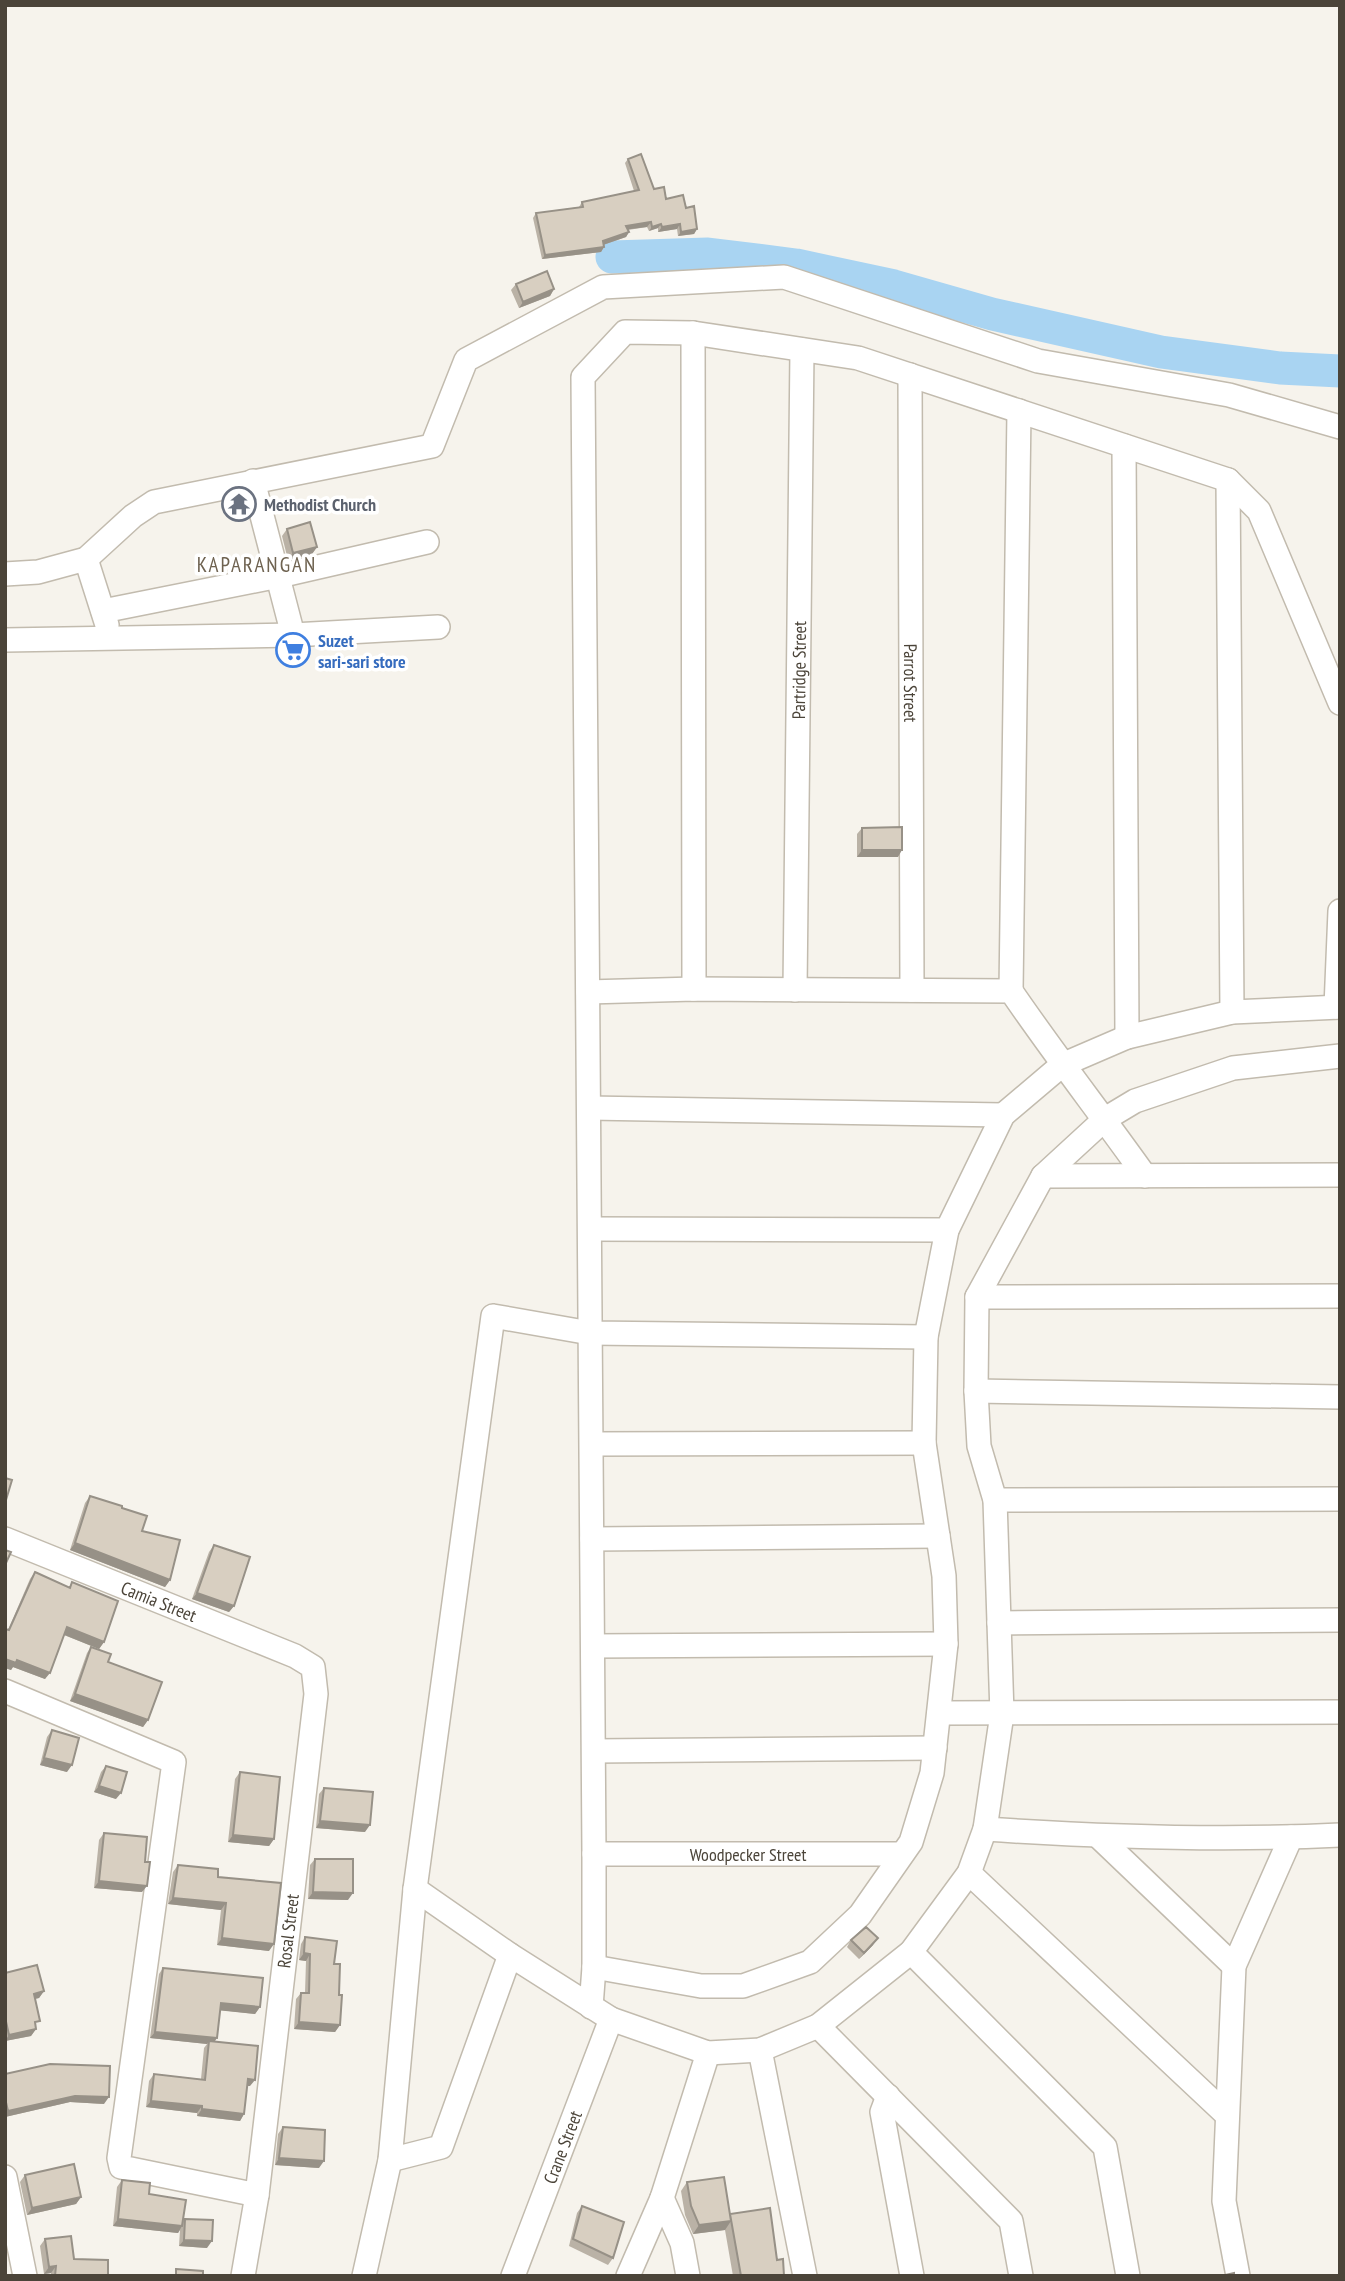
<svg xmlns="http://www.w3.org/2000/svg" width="1345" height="2281" font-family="'PT Sans Narrow',sans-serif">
<rect width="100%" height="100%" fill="#f6f3ec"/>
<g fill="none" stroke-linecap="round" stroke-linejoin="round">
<path stroke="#a9d4f2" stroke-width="33" d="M 612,257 L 708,254 L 796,265 L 894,286 L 992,314 L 1161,352 L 1280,368 L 1340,371"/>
<g stroke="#c2bbae" stroke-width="26">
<g id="minor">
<path d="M 693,333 L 694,989"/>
<path id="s1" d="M 910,375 L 912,990"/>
<path d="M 1124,446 L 1127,1037"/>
<path d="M 1228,480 L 1232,1012"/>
<path d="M 253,481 L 293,635"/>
<path d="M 86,559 L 107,625"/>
<path d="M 5,574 L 38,572 L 86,559 L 133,516 L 154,502 L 432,446 L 466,360 L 603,287 L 784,277 L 1038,361 L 1229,395 L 1340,427"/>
<path d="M 103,611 L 279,576 L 427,542"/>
<path d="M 5,640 L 293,635 L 438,627"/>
<path id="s2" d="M 795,990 L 802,350"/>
<path d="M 1011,991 L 1019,411"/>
<path d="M 588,992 L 694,989 L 1011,991 C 1054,1054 1101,1114 1145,1176"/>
<path d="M 1336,1007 L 1340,911"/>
<path d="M 589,1108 L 1003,1115"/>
<path d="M 1043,1176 L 1340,1175"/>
<path d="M 590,1229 L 947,1230"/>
<path d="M 977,1297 L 1340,1296"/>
<path d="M 976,1391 L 1340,1397"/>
<path d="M 592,1444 L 924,1443"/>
<path d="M 995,1500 L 1340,1499"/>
<path id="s3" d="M 5,1539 L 295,1656 L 313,1667 L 316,1694 L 257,2195 L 243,2276"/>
<path d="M 592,1539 L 938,1536"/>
<path d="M 999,1623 L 1340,1620"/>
<path d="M 593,1646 L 946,1644"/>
<path d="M 5,1691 L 174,1762 L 119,2158 L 121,2167 L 257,2195"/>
<path d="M 939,1713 L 1340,1712"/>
<path d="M 594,1751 L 935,1748"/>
<path d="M 985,1829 C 1103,1837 1221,1841 1340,1835"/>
<path d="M 1099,1837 L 1234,1966"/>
<path id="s4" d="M 594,1854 L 902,1854"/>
<path d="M 969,1873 L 1227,2115"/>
<path d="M 415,1889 L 510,1955 L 611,2019 L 708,2053 L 760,2050 L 818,2026 L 911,1952 L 969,1873 L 985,1829 L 1002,1714 L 995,1500 L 979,1446 L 976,1391 L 977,1297 L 1043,1176 L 1105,1119 L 1135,1101 L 1233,1068 L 1340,1056"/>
<path d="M 911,1952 L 1105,2147 L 1128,2276"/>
<path d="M 594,1967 L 701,1986 L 743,1986 L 810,1962 L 860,1915 L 911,1842 L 932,1773 L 946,1644 L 944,1576 L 924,1443 L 926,1337 L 947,1230 L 1003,1115 L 1062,1065 L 1127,1037 L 1232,1012 L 1340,1007"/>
<path d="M 591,2007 L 594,1967 L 594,1854 L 583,377 L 625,332 L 693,333 L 858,358 L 1228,480 L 1259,511 L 1340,703"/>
<path d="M 818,2026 L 1011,2221 L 1021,2276"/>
<path d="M 760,2050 L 805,2276"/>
<path d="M 888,2096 L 882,2112 L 912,2276"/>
<path d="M 390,2160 L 441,2147 L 510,1955"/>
<path d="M 5,2177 L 25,2276"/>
<path d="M 662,2198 L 682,2243 L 688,2276"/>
<path d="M 364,2276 L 390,2160 L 415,1889 L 493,1316 L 590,1333 L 926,1337"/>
<path id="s5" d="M 513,2276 L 611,2019"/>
<path d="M 628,2276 L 662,2198 L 708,2053"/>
<path d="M 1238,2276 L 1224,2201 L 1234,1966 L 1291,1837"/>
</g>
</g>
<use href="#minor" stroke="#fff" stroke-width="23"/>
</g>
<path fill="#bab2a6" d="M 628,159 L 654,189 L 666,199 L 686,208 L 697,229 L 694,234 L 678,236 L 677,229 L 658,232 L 658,228 L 649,231 L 647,227 L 628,230 L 629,232 L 626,237 L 603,245 L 604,247 L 601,252 L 542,259 L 533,218 L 536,213 L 579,207 L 582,202 L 634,191 L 625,163 Z
M 516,284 L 554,289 L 550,296 L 519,308 L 511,290 Z
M 287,529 L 317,547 L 312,554 L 288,560 L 282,536 Z
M 862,828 L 898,857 L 857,857 L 857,834 Z
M 90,1496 L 122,1508 L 142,1531 L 170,1580 L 165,1587 L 70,1550 L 85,1503 Z
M 214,1545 L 234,1606 L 229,1612 L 192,1599 L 209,1552 Z
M 35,1572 L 69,1587 L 72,1582 L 104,1642 L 99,1649 L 64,1635 L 45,1679 L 13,1667 L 11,1670 L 5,1668 L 5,1629 L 8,1630 L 30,1579 Z
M 91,1647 L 108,1662 L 148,1720 L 143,1727 L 70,1701 L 87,1653 Z
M 52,1730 L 67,1772 L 40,1765 L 47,1737 Z
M 106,1766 L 116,1799 L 94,1792 L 101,1772 Z
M 240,1772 L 274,1839 L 269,1846 L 228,1842 L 235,1779 Z
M 324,1788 L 365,1832 L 316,1828 L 319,1794 Z
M 104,1833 L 142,1892 L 94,1888 L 99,1840 Z
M 315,1859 L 348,1900 L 308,1899 L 310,1865 Z
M 178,1865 L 218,1877 L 269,1951 L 217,1945 L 221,1910 L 168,1904 L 173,1872 Z
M 305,1937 L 334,1964 L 339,1995 L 340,2025 L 335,2032 L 294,2029 L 296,1999 L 301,1993 L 305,1993 L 306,1961 L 299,1960 L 301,1944 Z
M 851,1940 L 873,1945 L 859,1959 L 847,1947 Z
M 163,1968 L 260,2007 L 255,2014 L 220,2010 L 215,2042 L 250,2086 L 247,2086 L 244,2114 L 240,2121 L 197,2116 L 197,2113 L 146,2107 L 149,2081 L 154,2074 L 201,2079 L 204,2048 L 207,2044 L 150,2038 L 159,1974 Z
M 5,1973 L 44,1991 L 39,1998 L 35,1999 L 36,2029 L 31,2036 L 5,2041 Z
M 5,2074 L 104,2104 L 70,2102 L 5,2117 Z
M 283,2127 L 319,2168 L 275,2165 L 278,2134 Z
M 25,2175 L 81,2197 L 76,2204 L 27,2215 L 20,2182 Z
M 122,2180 L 149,2194 L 183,2221 L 185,2219 L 207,2248 L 179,2246 L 180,2230 L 178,2233 L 113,2226 L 117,2187 Z
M 687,2182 L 730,2214 L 777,2260 L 784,2276 L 733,2276 L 725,2230 L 693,2234 L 685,2215 L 681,2191 Z
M 582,2206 L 613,2258 L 608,2265 L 569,2246 L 577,2213 Z
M 45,2239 L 74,2259 L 108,2276 L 51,2276 L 51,2273 L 44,2274 L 40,2246 Z"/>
<path fill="#979187" d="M 651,222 L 647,227 L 623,230 L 626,226 Z
M 661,224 L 658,228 L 649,231 L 652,227 Z
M 680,224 L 677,229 L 658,232 L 662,227 Z
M 697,229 L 694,234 L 678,236 L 681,232 Z
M 629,232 L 626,237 L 600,246 L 603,241 Z
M 604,247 L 601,252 L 542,259 L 545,255 Z
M 554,289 L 550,296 L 519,308 L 523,302 Z
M 317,547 L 312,554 L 288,560 L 293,553 Z
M 862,850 L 902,850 L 898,857 L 857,857 Z
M 75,1543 L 170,1580 L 165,1587 L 70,1550 Z
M 197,1593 L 234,1606 L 229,1612 L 192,1599 Z
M 67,1627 L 104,1642 L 99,1649 L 62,1634 Z
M 5,1659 L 17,1660 L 50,1673 L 45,1679 L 13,1667 L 11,1670 L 5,1668 Z
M 75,1694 L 148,1720 L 143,1727 L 70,1701 Z
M 44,1758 L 72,1765 L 67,1772 L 40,1765 Z
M 99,1786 L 121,1793 L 116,1799 L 94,1792 Z
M 320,1821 L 370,1825 L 365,1832 L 316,1828 Z
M 233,1835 L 274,1839 L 269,1846 L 228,1842 Z
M 99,1881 L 147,1886 L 142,1892 L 94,1888 Z
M 313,1892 L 353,1893 L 348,1900 L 308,1899 Z
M 173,1898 L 226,1903 L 221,1910 L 168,1904 Z
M 222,1938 L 274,1944 L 269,1951 L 217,1945 Z
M 878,1938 L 873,1945 L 859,1959 L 864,1953 Z
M 304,1953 L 310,1954 L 306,1961 L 299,1960 Z
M 44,1991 L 39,1998 L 29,2000 L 34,1994 Z
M 221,2003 L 260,2007 L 255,2014 L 216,2010 Z
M 299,2022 L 340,2025 L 335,2032 L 294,2029 Z
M 36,2029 L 31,2036 L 5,2041 L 9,2035 Z
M 155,2032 L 217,2038 L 212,2045 L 209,2041 L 207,2044 L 150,2038 Z
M 248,2079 L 255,2080 L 250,2086 L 243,2086 Z
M 75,2096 L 109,2097 L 104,2104 L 70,2102 L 5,2117 L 5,2115 L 8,2111 Z
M 151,2101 L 202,2106 L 197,2113 L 146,2107 Z
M 202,2109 L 244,2114 L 240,2121 L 197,2116 Z
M 279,2158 L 324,2161 L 319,2168 L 275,2165 Z
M 81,2197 L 76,2204 L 27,2215 L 32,2208 Z
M 118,2219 L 182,2226 L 178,2233 L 113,2226 Z
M 731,2221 L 725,2230 L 693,2234 L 699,2225 Z
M 184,2240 L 212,2241 L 207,2248 L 179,2246 Z
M 56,2266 L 51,2273 L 44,2274 L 49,2267 Z"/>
<path fill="#d8cfc1" stroke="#979187" stroke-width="2" d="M 641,154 L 654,189 L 664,187 L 666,199 L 683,195 L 686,208 L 694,206 L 697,229 L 681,232 L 680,224 L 662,227 L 661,224 L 652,227 L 651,222 L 626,226 L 629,232 L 603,241 L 604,247 L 545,255 L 536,213 L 583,207 L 582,202 L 639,190 L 628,159 Z
M 547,271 L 554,289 L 523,302 L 516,284 Z
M 310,522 L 317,547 L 293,553 L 287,529 Z
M 902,827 L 902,850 L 862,850 L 862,828 Z
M 5,1478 L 12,1480 L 6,1500 L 5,1500 Z
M 90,1496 L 122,1506 L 122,1508 L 147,1516 L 142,1531 L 180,1540 L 170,1580 L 75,1543 Z
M 214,1545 L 250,1557 L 234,1606 L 197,1593 Z
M 5,1550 L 11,1552 L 5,1565 Z
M 35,1572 L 70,1588 L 72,1582 L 118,1601 L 104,1642 L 67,1627 L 50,1673 L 17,1660 L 16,1663 L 5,1659 L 5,1629 L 9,1630 Z
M 91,1647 L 111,1654 L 108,1662 L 162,1682 L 148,1720 L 75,1694 Z
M 52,1730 L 79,1738 L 72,1765 L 44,1758 Z
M 106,1766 L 127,1772 L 121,1793 L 99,1786 Z
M 240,1772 L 280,1777 L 274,1839 L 233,1835 Z
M 324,1788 L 373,1792 L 370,1825 L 320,1821 Z
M 104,1833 L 147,1837 L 145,1862 L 150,1862 L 147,1886 L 99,1881 Z
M 315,1859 L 353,1859 L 353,1893 L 313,1892 Z
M 178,1865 L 218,1869 L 218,1877 L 281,1883 L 274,1944 L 222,1938 L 226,1903 L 173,1898 Z
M 866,1927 L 878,1938 L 864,1953 L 851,1940 Z
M 305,1937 L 337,1941 L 334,1964 L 340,1964 L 339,1995 L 342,1995 L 340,2025 L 299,2022 L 301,1993 L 309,1993 L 310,1954 L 304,1953 Z
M 37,1965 L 44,1991 L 34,1994 L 40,2021 L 35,2022 L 36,2029 L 9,2035 L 5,2017 L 5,1973 Z
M 163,1968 L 263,1978 L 260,2007 L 221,2003 L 217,2038 L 155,2032 Z
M 209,2041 L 258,2046 L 255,2080 L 248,2079 L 244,2114 L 202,2109 L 202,2106 L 151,2101 L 154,2074 L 205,2080 Z
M 50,2064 L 110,2066 L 109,2097 L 75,2096 L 8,2111 L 5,2098 L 5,2074 Z
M 283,2127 L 325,2130 L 324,2161 L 279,2158 Z
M 74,2164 L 81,2197 L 32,2208 L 25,2175 Z
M 724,2177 L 731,2221 L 699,2225 L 691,2206 L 687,2182 Z
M 122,2180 L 150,2183 L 149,2194 L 186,2200 L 182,2226 L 118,2219 Z
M 582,2206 L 624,2222 L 613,2258 L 573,2239 Z
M 770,2208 L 777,2260 L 783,2259 L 784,2276 L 741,2276 L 730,2214 Z
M 185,2219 L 213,2220 L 212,2241 L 184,2240 Z
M 71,2236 L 74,2259 L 108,2260 L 108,2276 L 55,2276 L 56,2266 L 49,2267 L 45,2239 Z
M 176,2269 L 203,2271 L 203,2276 L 176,2276 Z
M 1234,2273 L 1234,2276 L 1221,2276 Z"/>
<defs>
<g id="temple-ring" transform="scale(1.75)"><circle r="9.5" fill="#fff" stroke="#6b7280" stroke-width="1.5"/><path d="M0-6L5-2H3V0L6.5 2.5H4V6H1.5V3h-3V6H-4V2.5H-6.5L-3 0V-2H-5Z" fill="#6b7280"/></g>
<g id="supermarket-ring" transform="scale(1.75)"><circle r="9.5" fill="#fff" stroke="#3f7fe0" stroke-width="1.5"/><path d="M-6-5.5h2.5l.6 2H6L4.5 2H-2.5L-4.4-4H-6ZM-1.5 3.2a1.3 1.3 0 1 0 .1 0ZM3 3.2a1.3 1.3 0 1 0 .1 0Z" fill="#3f7fe0"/></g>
</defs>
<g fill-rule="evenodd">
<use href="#temple-ring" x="239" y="504"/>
<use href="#supermarket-ring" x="293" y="650"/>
</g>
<g text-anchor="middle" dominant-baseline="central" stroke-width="7" stroke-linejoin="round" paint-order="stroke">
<g font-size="18" font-weight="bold" fill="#5b616d" stroke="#fff" text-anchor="start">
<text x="264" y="504">Methodist Church</text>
</g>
<g font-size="18" font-weight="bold" fill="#366cbe" stroke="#fff" text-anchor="start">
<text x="318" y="640">Suzet<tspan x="318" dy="21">sari-sari store</tspan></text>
</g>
<g font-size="18" fill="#4b4439" stroke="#fff">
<text stroke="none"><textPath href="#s2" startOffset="320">Partridge Street</textPath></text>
<text stroke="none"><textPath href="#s1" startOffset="308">Parrot Street</textPath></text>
<text stroke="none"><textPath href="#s3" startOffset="166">Camia Street</textPath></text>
<text stroke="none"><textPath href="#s4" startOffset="154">Woodpecker Street</textPath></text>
<text transform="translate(288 1931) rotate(-83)">Rosal Street</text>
<text stroke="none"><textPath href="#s5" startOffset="138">Crane Street</textPath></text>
</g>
<g font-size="21" letter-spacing="2" fill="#6e6250" stroke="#fff">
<text x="257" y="564">KAPARANGAN</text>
</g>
</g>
<rect width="1345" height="2281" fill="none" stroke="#4b4439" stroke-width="14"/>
</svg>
